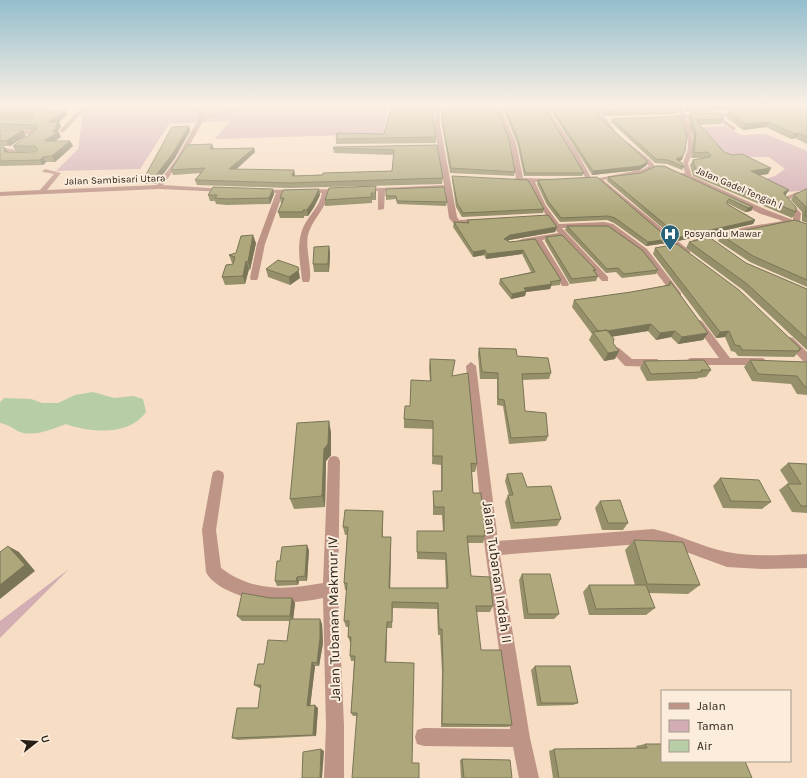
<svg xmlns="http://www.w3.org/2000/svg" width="807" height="778" font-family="Karla,sans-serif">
<rect width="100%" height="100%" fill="#f6ddc3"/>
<path fill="#d2adb4" d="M 64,105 L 388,105 L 383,134 L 215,139 L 230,121 L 169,124 L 140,169 L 56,171 L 78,149 L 84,107 Z
M 725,126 L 741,135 L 766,134 L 807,151 L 807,193 L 802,191 L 785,192 L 761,180 L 775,176 L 785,169 L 769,157 L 731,157 L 700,141 L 702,127 Z
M 69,569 L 0,638 L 0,621 Z"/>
<path fill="#b6cda5" d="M 93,392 L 114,398 L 133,396 L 143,399 L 146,412 C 129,436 91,433 66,424 C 52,429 35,437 20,432 C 13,429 8,424 0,423 L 0,402 L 4,398 L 31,399 L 42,403 L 58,403 L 75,395 Z"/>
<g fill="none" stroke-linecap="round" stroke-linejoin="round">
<path fill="#be9487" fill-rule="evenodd" d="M 84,105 L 89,105 L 64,132 L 60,132 L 60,130 Z
M 250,105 L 258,105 L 204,119 L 182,159 L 163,185 L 225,189 L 227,190 L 227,192 L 159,189 L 0,196 L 0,192 L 40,190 L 54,174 L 43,172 L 42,171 L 45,169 L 61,173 L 47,190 L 157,185 L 176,159 L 199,118 L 195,106 L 199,106 L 204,116 Z
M 436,105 L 440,105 L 440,107 L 543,109 L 541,105 L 545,105 L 548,109 L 600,110 L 615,131 L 611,131 L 601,121 L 596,112 L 550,112 L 577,152 L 592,179 L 589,181 L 586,179 L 571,152 L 545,112 L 502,111 L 516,143 L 523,178 L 552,179 L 555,181 L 552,183 L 535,182 L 546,206 L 559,224 L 604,222 L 613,224 L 647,249 L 681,293 L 681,297 L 675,297 L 641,253 L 607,228 L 562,228 L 608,277 L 608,281 L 602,281 L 561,237 L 542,240 L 569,284 L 568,286 L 562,286 L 535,241 L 522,243 L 518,241 L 522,239 L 558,233 L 540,206 L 528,182 L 515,182 L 512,180 L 516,178 L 510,143 L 497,111 L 440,109 L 440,125 L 457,217 L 459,220 L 480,219 L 483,219 L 483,223 L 454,224 L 449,218 L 445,189 L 385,191 L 384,209 L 378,210 L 378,191 L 362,192 L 360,191 L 360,189 L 444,185 L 434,125 Z
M 679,105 L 683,105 L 685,115 L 742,112 L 744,113 L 725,116 L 723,119 L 736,128 L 734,131 L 718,120 L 719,116 L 686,118 L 692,128 L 691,134 L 694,146 L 688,164 L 692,176 L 767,210 L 793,220 L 793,213 L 781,199 L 797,192 L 801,192 L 801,194 L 788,200 L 801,213 L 800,222 L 807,225 L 807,229 L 791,224 L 746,231 L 693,244 L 693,240 L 746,227 L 783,221 L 761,214 L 680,175 L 680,173 L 685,173 C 680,158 688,157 688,145 C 688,137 685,126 682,118 L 659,120 L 656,118 L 680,115 Z
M 0,130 L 35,130 L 38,132 L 35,134 L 0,134 Z
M 625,143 L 629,143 L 650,160 L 655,166 L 647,172 L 603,180 L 690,251 L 690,255 L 684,255 L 595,179 L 643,169 L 649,166 L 625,145 Z
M 0,147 L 17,150 L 16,153 L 23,155 L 20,157 L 8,156 L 10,152 L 0,151 Z
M 343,189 L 346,191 L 345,192 L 329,193 C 326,209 312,219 308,235 C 305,249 313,272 309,282 L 303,282 L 302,280 C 300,261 295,240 306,222 C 312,212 320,205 322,193 L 283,193 L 265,244 L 258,278 L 257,280 L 251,280 L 250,278 L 257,244 L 276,193 L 260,193 L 257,191 L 258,190 Z
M 699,320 L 702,321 L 730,358 L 763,358 L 768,362 L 767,365 L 686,365 L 685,362 L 690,358 L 719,358 L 694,323 Z
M 789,337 L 793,338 L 807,352 L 807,362 L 803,361 L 785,342 L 784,340 Z
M 615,347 L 619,348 L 632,359 L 657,359 L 662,363 L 657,367 L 625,366 L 610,350 Z
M 471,362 L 476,366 L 498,541 L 653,529 C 679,534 701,547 727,552 C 753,557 781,555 807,554 L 807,568 L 762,569 L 727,567 L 678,549 L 653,543 L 500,555 L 530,738 L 539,778 L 519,778 L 513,747 L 424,746 L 417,744 L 415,737 L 417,730 L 424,728 L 510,729 L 485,549 L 466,366 Z
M 334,456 L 338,457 L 340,461 L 338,589 L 344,726 L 344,778 L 324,778 L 326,726 L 323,598 C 289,605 257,605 227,590 C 219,586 210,580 206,572 L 202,530 L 212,476 L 213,472 L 218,470 L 223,472 L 224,476 L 216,530 L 221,568 C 253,592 285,590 323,583 L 328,461 L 330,457 Z"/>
</g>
<path fill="#95906a" d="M 27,105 L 28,107 L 50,110 L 65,110 L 67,115 L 59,122 L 61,127 L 58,130 L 59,133 L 61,137 L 55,141 L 70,141 L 73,146 L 55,162 L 46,162 L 43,165 L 0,166 L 0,147 L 4,147 L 8,152 L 35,153 L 36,152 L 16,152 L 13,146 L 36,130 L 0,129 L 0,119 L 29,119 L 32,118 L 0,118 L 0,106 Z
M 391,105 L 436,105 L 433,121 L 436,137 L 436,143 L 336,144 L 336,139 L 384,134 Z
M 440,105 L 541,105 L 541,107 Z
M 546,105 L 681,105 L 678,114 L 605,116 L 597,108 L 549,108 Z
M 684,105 L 807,105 L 807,144 L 795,138 L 791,139 L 766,127 L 743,130 L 726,117 L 728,112 L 807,108 L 686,112 Z
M 442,107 L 515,172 L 514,176 L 450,173 L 442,125 Z
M 505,109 L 584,173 L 582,176 L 524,176 L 517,143 L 504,112 Z
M 553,110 L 601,119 L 648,162 L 646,166 L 639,170 L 592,175 L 553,114 Z
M 690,113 L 719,115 L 724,119 L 721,124 L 700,125 L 724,152 L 771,168 L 768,174 L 759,175 L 785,196 L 796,212 L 792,218 L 693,176 L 690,165 L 693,160 L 704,158 L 691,158 L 693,138 L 688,118 Z
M 612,119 L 683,156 L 682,160 L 679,161 L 684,167 L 682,170 L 667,164 L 655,163 L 611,122 Z
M 189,126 L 190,131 L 175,158 L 156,184 L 146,184 L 144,178 Z
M 0,130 L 26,136 L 10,146 L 0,146 Z
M 437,145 L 443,178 L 442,184 L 289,188 L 197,185 L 195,180 L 201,173 L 173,175 L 171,170 L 214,149 L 254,148 L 255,152 L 236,170 L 294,170 L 295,176 L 392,171 L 394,155 L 334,153 L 333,148 Z
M 656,166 L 753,207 L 751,211 L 745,212 L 727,203 L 727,204 L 755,220 L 753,224 L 678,241 L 607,181 L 608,177 L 641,173 Z
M 452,176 L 544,209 L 543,213 L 462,217 L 456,207 L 452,180 Z
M 538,180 L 669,239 L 667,243 L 646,246 L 614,223 L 607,220 L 560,222 L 547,205 L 537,184 Z
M 386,189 L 447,202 L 446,206 L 397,204 L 396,199 L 386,200 Z
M 807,189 L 807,223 L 802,221 L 802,212 L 791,200 L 794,195 Z
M 376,193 L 376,200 L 372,200 L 372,203 L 325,206 L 325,200 Z
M 274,194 L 270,204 L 227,205 L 216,204 L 215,201 L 210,201 L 208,195 Z
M 320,195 L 314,207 L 308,216 L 304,216 L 304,218 L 280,218 L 278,212 L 282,204 L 281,204 L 280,198 Z
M 467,220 L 557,227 L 555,232 L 509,240 L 508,240 L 510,242 L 535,239 L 561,280 L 560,285 L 551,286 L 550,289 L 526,292 L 525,296 L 511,299 L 499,284 L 500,279 L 531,272 L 522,254 L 486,259 L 484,255 L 473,257 L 453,227 L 454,222 L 467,223 Z
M 807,224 L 807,287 L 750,262 L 718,241 L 721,235 Z
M 567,226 L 658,270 L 656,274 L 622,278 L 616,272 L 606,273 L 565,230 Z
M 546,237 L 596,270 L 595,272 L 598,276 L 596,281 L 570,284 L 545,241 Z
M 689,242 L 746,263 L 807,289 L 807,350 L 743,290 L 686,248 Z
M 256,243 L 250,270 L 249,269 L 245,284 L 225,285 L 222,277 L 233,263 L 232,263 L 229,255 L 236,253 Z
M 329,246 L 330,254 L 329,272 L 314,272 L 313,264 Z
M 655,248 L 801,349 L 794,357 L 738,356 L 735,352 L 731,351 L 725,337 L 716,338 L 653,254 Z
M 266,269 L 300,278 L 290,285 L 268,277 Z
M 670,281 L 708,333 L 703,340 L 678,344 L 671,337 L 656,340 L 648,331 L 612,336 L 615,359 L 604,361 L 589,340 L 592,334 L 572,307 L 574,300 L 631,292 L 668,285 Z
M 479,348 L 517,356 L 551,373 L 549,379 L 522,380 L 525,411 L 548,436 L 546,441 L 509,444 L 503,406 L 497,405 L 497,379 L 480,379 L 478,354 Z
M 430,359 L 452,376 L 477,464 L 475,472 L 472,472 L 473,493 L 485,536 L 483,543 L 468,543 L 471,576 L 493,606 L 490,612 L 476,612 L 481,650 L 512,725 L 508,727 L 441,727 L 442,672 L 440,635 L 438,635 L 437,609 L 393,608 L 392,628 L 387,628 L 386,662 L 412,763 L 419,778 L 357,716 L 353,716 L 351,713 L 354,661 L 351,661 L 350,656 L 351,642 L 350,642 L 348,637 L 349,627 L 346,627 L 344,621 L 347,590 L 345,590 L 344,583 L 347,535 L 345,535 L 343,527 L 383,511 L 383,537 L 391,544 L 390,588 L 446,588 L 445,560 L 417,559 L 417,531 L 443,531 L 442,515 L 433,515 L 433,491 L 441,491 L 441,465 L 432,464 L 433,429 L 404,428 L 404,419 L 410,406 L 430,381 L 429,368 Z
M 750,360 L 807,362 L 807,395 L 797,394 L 791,384 L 752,381 L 744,367 Z
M 644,361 L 711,370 L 706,377 L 698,378 L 697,379 L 647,381 L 640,368 Z
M 329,421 L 331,433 L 331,455 L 326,461 L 325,507 L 294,509 L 290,499 Z
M 788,463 L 807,464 L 807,513 L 792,512 L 779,490 L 787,484 L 789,484 L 780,470 Z
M 507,474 L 527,487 L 561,519 L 557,526 L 511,529 L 505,502 L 508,495 L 509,495 L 505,481 Z
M 720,478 L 771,502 L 762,509 L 723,508 L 713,486 Z
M 600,501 L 628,523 L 623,530 L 602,530 L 595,508 Z
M 634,540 L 700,585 L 688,594 L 649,593 L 655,608 L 646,615 L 589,615 L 583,592 L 589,585 L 635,585 L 625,550 Z
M 309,550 L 307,581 L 299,581 L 298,585 L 277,586 L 275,581 L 280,561 Z
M 522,574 L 559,614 L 554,619 L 524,619 L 519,580 Z
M 270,598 L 292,598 L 295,603 L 293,619 L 322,624 L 323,643 L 319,666 L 315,666 L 310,706 L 318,708 L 316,736 L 238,740 L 232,738 L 258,708 L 261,688 L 259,688 L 254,685 L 287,641 L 290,621 L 242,621 L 237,616 Z
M 535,666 L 578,703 L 573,705 L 537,706 L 531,670 Z
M 645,744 L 752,778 L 553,778 L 549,751 L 554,749 L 637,748 L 636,746 Z
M 462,759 L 512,778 L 461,778 L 460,760 Z"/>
<path fill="#797556" d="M 26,105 L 27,105 L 29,109 L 22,108 Z
M 48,107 L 50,112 L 43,110 Z
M 65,110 L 67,115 L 59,122 L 61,127 L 58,130 L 59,133 L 61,137 L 46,147 L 44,141 L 52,132 L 56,125 L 49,122 Z
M 769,122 L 766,127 L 743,130 L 746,124 Z
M 189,126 L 190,131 L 175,158 L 156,184 L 154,178 Z
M 23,130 L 26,136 L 10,146 L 6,141 Z
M 799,133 L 795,138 L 791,139 L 795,134 Z
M 70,141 L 73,146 L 55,162 L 52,156 Z
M 212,144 L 214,149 L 210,149 Z
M 4,147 L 8,152 L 5,152 Z
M 254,148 L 255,152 L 230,174 L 229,169 Z
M 683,156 L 682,160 L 675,162 L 676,159 Z
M 43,157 L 46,162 L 43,165 L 40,160 Z
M 648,162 L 646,166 L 639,170 L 592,175 L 593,171 Z
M 771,168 L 768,174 L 748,177 L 751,171 Z
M 294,170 L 295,175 L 293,181 L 292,176 Z
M 376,186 L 376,200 L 375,193 Z
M 273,189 L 274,194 L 270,204 L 269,198 Z
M 319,189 L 320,195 L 314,207 L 308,216 L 307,210 Z
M 789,190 L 785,196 L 780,198 L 784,192 Z
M 753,207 L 751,211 L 745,212 L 748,208 Z
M 755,220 L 753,224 L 678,241 L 680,237 Z
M 557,227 L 555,232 L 509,240 L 504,244 L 504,239 L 510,235 Z
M 253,235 L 256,243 L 250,270 L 248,262 Z
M 669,239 L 667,243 L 646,246 L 648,242 Z
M 329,246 L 330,254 L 329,272 L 328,264 Z
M 485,250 L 484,255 L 473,257 L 473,252 Z
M 523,250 L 522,254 L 486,259 L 487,254 Z
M 246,261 L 249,269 L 245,284 L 243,276 Z
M 298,267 L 300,278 L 290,285 L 289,277 Z
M 552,284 L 550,289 L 526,292 L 525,296 L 511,299 L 512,294 L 524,288 Z
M 651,324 L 648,331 L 598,339 L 599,332 Z
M 675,331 L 671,337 L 656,340 L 660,333 Z
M 729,331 L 725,337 L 716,338 L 720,332 Z
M 708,333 L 703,340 L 678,344 L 682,337 Z
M 619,351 L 615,359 L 604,361 L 608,353 Z
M 329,421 L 331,433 L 331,455 L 326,461 L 325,507 L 322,496 L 324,449 Z
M 391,537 L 391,544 L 390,594 L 389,588 Z
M 307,545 L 309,550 L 307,581 L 305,576 Z
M 8,546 L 19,552 L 35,571 L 0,599 L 0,585 Z
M 297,577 L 299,581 L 298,585 L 296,581 Z
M 292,598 L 295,603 L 293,621 L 290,616 Z
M 320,619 L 322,624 L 323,643 L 319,666 L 317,663 Z
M 387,622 L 387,628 L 386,667 L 385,662 Z
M 312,662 L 315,666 L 310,708 L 307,706 Z
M 315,705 L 318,708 L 316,736 L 313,735 Z
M 321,749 L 324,751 L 322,778 L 320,777 Z"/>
<path fill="#ada77b" stroke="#797556" d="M 4,105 L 26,105 L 22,108 L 48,107 L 43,110 L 65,110 L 49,122 L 59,122 L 56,125 L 56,128 L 52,132 L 58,132 L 44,141 L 70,141 L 52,156 L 43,157 L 40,160 L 0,161 L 0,147 L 4,147 L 5,152 L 35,153 L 38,149 L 35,146 L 13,146 L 36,130 L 36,125 L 0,124 L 0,119 L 29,119 L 34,117 L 29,113 L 0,113 L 0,106 Z
M 391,105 L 435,105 L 433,119 L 436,137 L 336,139 L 337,133 L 384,134 Z
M 600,105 L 681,105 L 680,108 L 606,111 Z
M 688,105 L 744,105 L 688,107 Z
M 442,107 L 497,109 L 509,139 L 515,172 L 451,168 L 442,121 Z
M 807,108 L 807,137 L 799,133 L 795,134 L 769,122 L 746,124 L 728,112 Z
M 505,109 L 545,109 L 584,173 L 525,173 L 518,139 Z
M 553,110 L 595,110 L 601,119 L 648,162 L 640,166 L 593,171 Z
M 690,113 L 719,113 L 719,115 L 724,119 L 696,120 L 724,152 L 732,155 L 742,154 L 771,168 L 751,171 L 789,190 L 784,192 L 784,194 L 796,207 L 796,212 L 696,170 L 693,160 L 710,157 L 711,155 L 707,152 L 694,153 L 696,133 Z
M 681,116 L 687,136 L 685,151 L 683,156 L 676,159 L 682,163 L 684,167 L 668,160 L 656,159 L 612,119 Z
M 189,126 L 173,153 L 154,178 L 144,178 L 172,127 Z
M 0,130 L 23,130 L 6,141 L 0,141 Z
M 212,144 L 210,149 L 254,148 L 229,169 L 294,170 L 292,176 L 323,175 L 323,173 L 392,171 L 394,150 L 333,148 L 334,147 L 437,145 L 443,178 L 288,183 L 195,180 L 205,168 L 171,170 L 187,145 Z
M 656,166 L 664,166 L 753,207 L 748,208 L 729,199 L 727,201 L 727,204 L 755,220 L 680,237 L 608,177 L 641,173 Z
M 452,176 L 528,180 L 544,209 L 463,213 L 457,203 Z
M 597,177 L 669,239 L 648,242 L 615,218 L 608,216 L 561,218 L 548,201 L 538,180 Z
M 376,186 L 375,193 L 371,193 L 372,197 L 325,200 L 329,188 Z
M 213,187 L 273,189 L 269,198 L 226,199 L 215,198 L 217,195 L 208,195 Z
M 444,187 L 447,202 L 397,201 L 396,196 L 386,196 L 386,189 Z
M 319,189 L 313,201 L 307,210 L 303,210 L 303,212 L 278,212 L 284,198 L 280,198 L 283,190 Z
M 806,189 L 807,189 L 807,216 L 805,216 L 806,207 L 794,195 Z
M 548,215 L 557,227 L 510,235 L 504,239 L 510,242 L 535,239 L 561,280 L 550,282 L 552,284 L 524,288 L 526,291 L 512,294 L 500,279 L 535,272 L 523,250 L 487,254 L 485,250 L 473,252 L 454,222 L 469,223 L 467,220 Z
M 795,220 L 807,224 L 807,280 L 753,256 L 721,235 Z
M 567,226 L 608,226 L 642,250 L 658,270 L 624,274 L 618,268 L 607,269 Z
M 253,235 L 248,262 L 246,261 L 243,276 L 222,277 L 226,265 L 233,264 L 235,257 L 229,255 L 236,253 L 241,236 Z
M 562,235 L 596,270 L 593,270 L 598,276 L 572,279 L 546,237 Z
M 709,237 L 746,263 L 807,289 L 807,339 L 747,284 L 689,242 Z
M 677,244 L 739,290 L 801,349 L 799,349 L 799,351 L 742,350 L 740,346 L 735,345 L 729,331 L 720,332 L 655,248 Z
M 329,246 L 328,264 L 313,264 L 314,247 Z
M 278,260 L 298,267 L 299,270 L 289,277 L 266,269 Z
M 670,281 L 708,333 L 682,337 L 675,331 L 660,333 L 651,324 L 607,331 L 607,330 L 598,331 L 574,300 L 631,292 L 670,285 Z
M 607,330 L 614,339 L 613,343 L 619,351 L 608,353 L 593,332 Z
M 479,348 L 516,349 L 517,356 L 548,358 L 551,373 L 522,374 L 525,411 L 546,413 L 548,436 L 511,438 L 504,400 L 498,399 L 498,373 L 482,372 Z
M 430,359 L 455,360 L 452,376 L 468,373 L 477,464 L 471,463 L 473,493 L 481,493 L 485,536 L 467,536 L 471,576 L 490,577 L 493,606 L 476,606 L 481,650 L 501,650 L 512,725 L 442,724 L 443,668 L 442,629 L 439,629 L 438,603 L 392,602 L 392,622 L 387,622 L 385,662 L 414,663 L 412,763 L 419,763 L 419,778 L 352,778 L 357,713 L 351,713 L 355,656 L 350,656 L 351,637 L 348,637 L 349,621 L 344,621 L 347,583 L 344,583 L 348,527 L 343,527 L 345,510 L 383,511 L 382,537 L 391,537 L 389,588 L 448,588 L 446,553 L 417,552 L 417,531 L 444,531 L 444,507 L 434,507 L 433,491 L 442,491 L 442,456 L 433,456 L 433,421 L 404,419 L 405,406 L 410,406 L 411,380 L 431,381 Z
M 704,360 L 711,370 L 701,370 L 702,372 L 651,374 L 644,361 Z
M 750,360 L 807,362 L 807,387 L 805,387 L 797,376 L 758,374 Z
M 329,421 L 328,444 L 324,449 L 322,496 L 290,499 L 297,423 Z
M 788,463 L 807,464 L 807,506 L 801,506 L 787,484 L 801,484 Z
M 522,473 L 527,487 L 551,486 L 561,519 L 514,523 L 508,495 L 513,495 L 507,474 Z
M 720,478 L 759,480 L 771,502 L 731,501 Z
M 620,500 L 628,523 L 608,523 L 600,501 Z
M 634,540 L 683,542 L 700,585 L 647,584 Z
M 307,545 L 305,576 L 297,577 L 296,581 L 275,581 L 277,561 L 280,561 L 282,547 Z
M 8,546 L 25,565 L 0,585 L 0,552 Z
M 522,574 L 550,574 L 559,614 L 528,614 Z
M 589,585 L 646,585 L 655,608 L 596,609 Z
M 242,593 L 270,598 L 292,598 L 290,616 L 237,616 Z
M 290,619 L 320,619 L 320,638 L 317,663 L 312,662 L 307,706 L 315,705 L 313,735 L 232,738 L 237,708 L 258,708 L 261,685 L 254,685 L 258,664 L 264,664 L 268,640 L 287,641 Z
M 535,666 L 570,666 L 578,703 L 541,703 Z
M 645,744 L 662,744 L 662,761 L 745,761 L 752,778 L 559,778 L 554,749 L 647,748 Z
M 321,749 L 320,777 L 322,778 L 302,778 L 303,752 Z
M 462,759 L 510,760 L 512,778 L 464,778 Z"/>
<linearGradient id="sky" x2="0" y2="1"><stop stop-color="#94becd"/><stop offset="0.49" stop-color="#fbf0e4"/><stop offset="1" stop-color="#fbf0e4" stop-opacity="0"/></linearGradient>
<rect width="807" height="214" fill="url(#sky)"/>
<defs>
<g id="hospital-pin" transform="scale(1)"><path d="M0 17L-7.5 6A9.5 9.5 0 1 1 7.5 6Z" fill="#26637a" stroke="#fbecdc"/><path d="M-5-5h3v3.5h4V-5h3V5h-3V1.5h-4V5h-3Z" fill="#fff"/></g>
</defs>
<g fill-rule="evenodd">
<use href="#hospital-pin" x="670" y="234"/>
</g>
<g text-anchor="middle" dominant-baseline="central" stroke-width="4" stroke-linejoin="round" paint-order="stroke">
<g font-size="10" fill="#271e15" stroke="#fbecdc">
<text transform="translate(115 180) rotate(-2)">Jalan Sambisari Utara</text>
<text transform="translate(739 188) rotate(23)">Jalan Gadel Tengah I</text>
</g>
<g font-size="10" fill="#271e15" stroke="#fbecdc" text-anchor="start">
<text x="684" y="234">Posyandu Mawar</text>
</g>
<g font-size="14" fill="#271e15" stroke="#fbecdc">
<text transform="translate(497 572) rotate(82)">Jalan Tubanan Indah II</text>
<text transform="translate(334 619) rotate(-91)">Jalan Tubanan Makmur IV</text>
</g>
</g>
<rect x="661" y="690" width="130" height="72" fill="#fbecdc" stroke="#a69a8c"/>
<rect x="669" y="703" width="20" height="6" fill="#be9487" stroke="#a69a8c"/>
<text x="697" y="710" font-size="12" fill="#271e15">Jalan</text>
<rect x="669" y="720" width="20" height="12" fill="#d2adb4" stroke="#a69a8c"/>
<text x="697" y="730" font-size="12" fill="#271e15">Taman</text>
<rect x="669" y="740" width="20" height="12" fill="#b6cda5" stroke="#a69a8c"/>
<text x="697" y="750" font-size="12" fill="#271e15">Air</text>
<g transform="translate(36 742) rotate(73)" stroke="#fbecdc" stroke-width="3" paint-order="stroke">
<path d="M0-3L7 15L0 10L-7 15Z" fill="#271e15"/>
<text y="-6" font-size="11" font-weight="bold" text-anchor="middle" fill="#271e15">U</text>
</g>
</svg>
